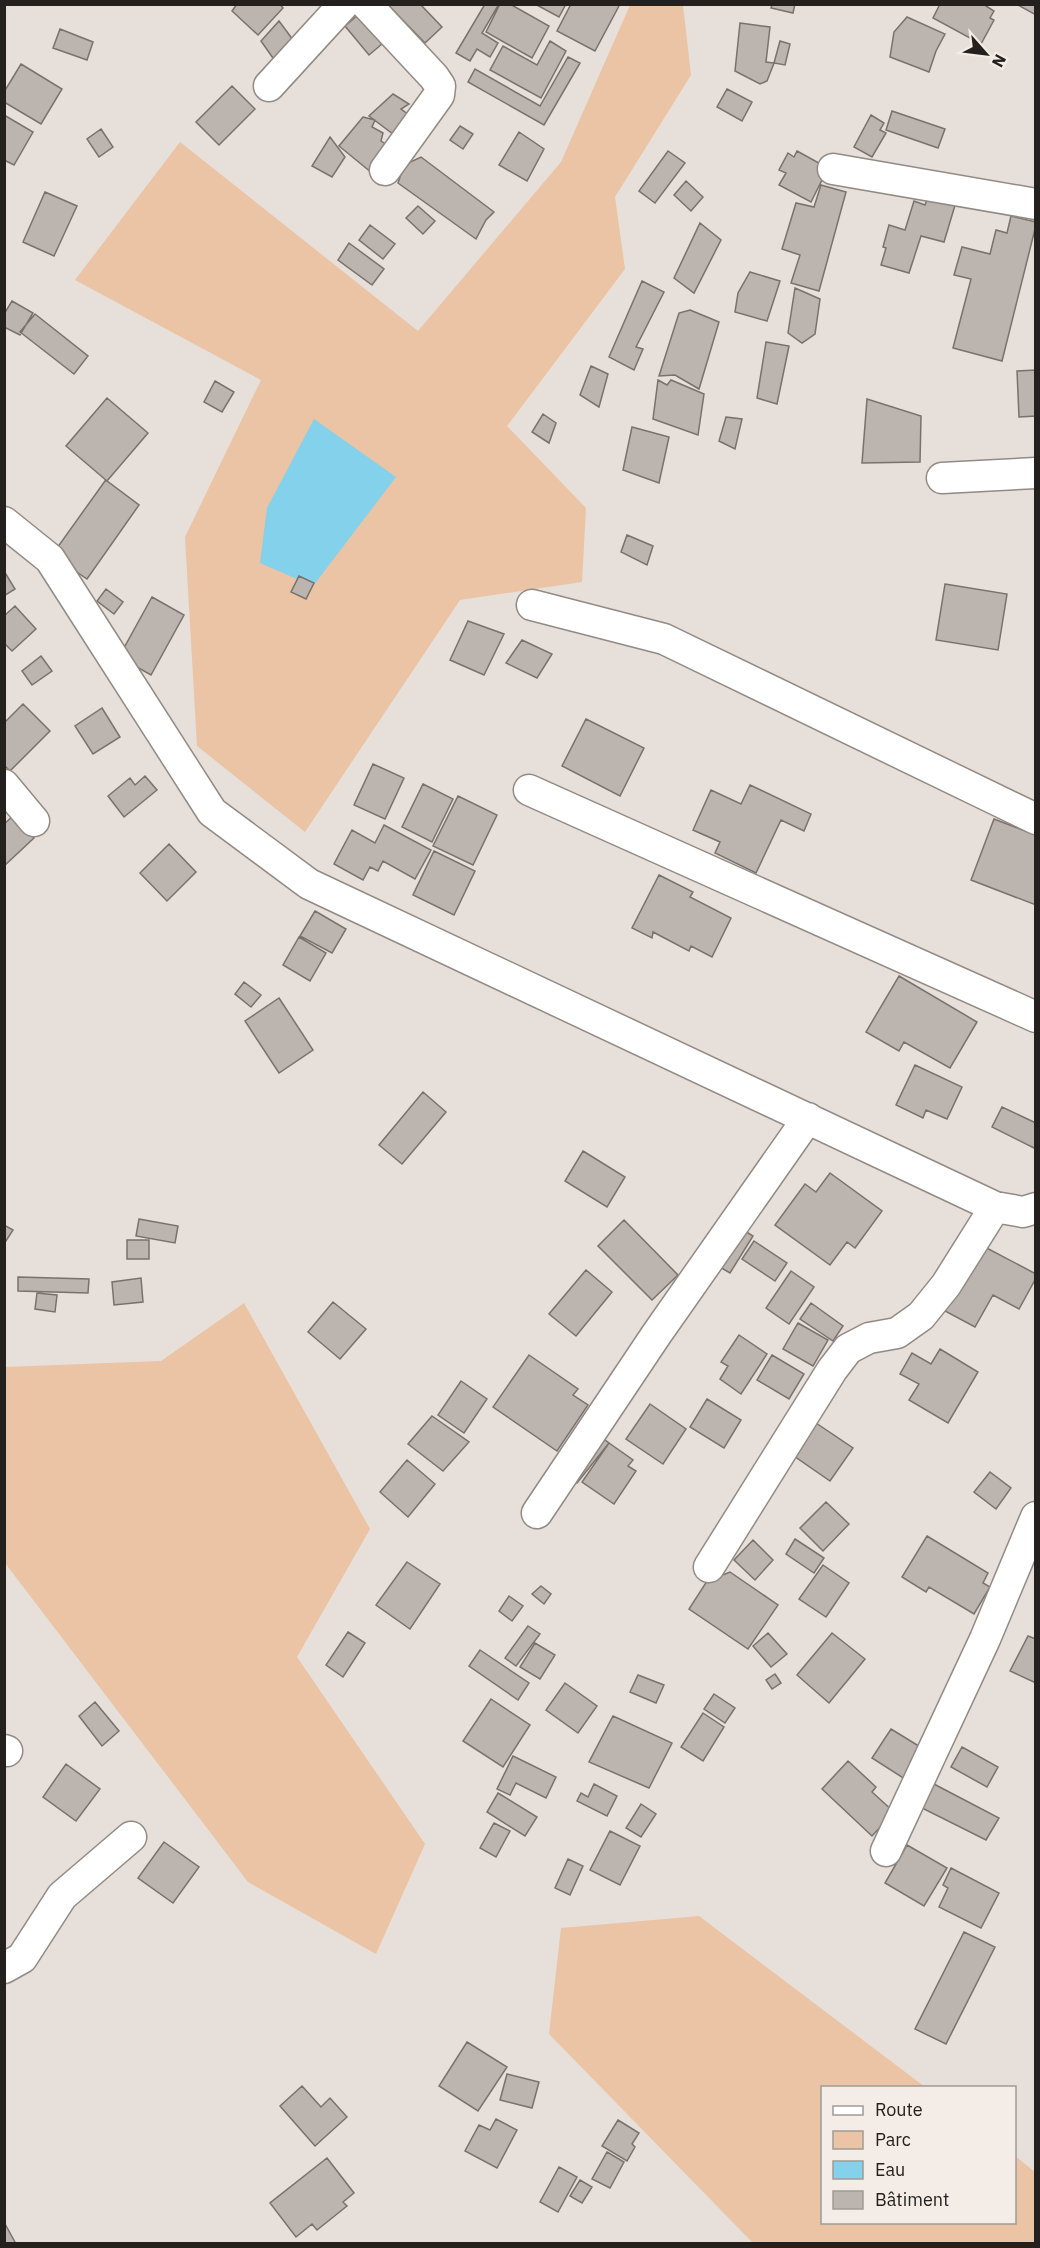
<svg xmlns="http://www.w3.org/2000/svg" width="1040" height="2248" font-family="'IBM Plex Sans',sans-serif">
<rect width="100%" height="100%" fill="#e7dfd9"/>
<path fill="#eac4a4" d="M 630,5 L 683,5 L 691,75 L 615,197 L 625,269 L 507,426 L 586,508 L 582,582 L 460,600 L 305,832 L 197,746 L 185,537 L 261,380 L 75,280 L 180,142 L 418,331 L 561,162 Z
M 244,1303 L 370,1529 L 297,1657 L 425,1844 L 376,1954 L 248,1882 L 5,1563 L 5,1367 L 161,1361 Z
M 699,1916 L 925,2087 L 822,2088 L 822,2222 L 1014,2222 L 1015,2156 L 1035,2172 L 1035,2243 L 753,2243 L 549,2034 L 561,1928 Z"/>
<path fill="#83d1ea" d="M 314,419 L 396,477 L 313,586 L 260,563 L 267,508 Z"/>
<path fill="#bcb4ae" stroke="#79726c" stroke-width="1.5" d="M 237,4 L 280,4 L 283,8 L 258,35 L 232,11 Z
M 390,4 L 420,4 L 442,27 L 425,43 L 389,6 Z
M 485,4 L 499,4 L 482,33 L 498,43 L 490,57 L 477,49 L 470,61 L 456,53 Z
M 500,4 L 510,4 L 549,26 L 532,58 L 486,32 Z
M 535,4 L 566,4 L 559,17 Z
M 571,4 L 620,4 L 595,51 L 557,31 Z
M 772,4 L 795,4 L 793,13 L 771,8 Z
M 940,4 L 983,4 L 994,11 L 990,18 L 994,20 L 981,44 L 933,18 Z
M 1016,4 L 1036,4 L 1036,15 Z
M 358,15 L 382,44 L 369,55 L 345,26 Z
M 907,17 L 945,34 L 936,51 L 929,72 L 890,57 L 894,32 Z
M 279,21 L 299,48 L 280,68 L 261,41 Z
M 740,23 L 770,27 L 766,62 L 774,63 L 767,81 L 760,84 L 735,71 Z
M 60,29 L 93,42 L 87,60 L 53,48 Z
M 550,41 L 566,51 L 541,98 L 490,70 L 503,46 L 537,65 Z
M 780,41 L 790,44 L 785,65 L 774,63 Z
M 568,57 L 580,63 L 544,125 L 468,82 L 475,69 L 540,106 Z
M 21,64 L 62,89 L 41,124 L 4,102 L 4,92 Z
M 232,86 L 255,109 L 219,145 L 196,122 Z
M 727,89 L 752,102 L 742,121 L 717,107 Z
M 393,94 L 409,104 L 401,109 L 416,120 L 397,137 L 369,116 Z
M 892,111 L 945,129 L 938,148 L 886,130 Z
M 4,115 L 33,132 L 14,165 L 4,160 Z
M 871,115 L 884,123 L 880,130 L 886,133 L 872,157 L 854,147 Z
M 363,117 L 375,120 L 372,127 L 383,133 L 381,141 L 393,149 L 372,173 L 339,146 Z
M 460,126 L 473,134 L 463,149 L 450,140 Z
M 101,129 L 113,147 L 99,157 L 87,139 Z
M 519,132 L 544,149 L 527,181 L 499,165 Z
M 330,137 L 345,157 L 332,177 L 312,166 Z
M 668,151 L 685,163 L 655,203 L 639,191 Z
M 797,151 L 828,168 L 811,202 L 779,185 L 786,173 L 779,170 L 788,153 L 794,157 Z
M 421,157 L 494,212 L 486,220 L 476,239 L 398,183 L 404,165 Z
M 686,181 L 703,197 L 691,211 L 674,195 Z
M 821,185 L 846,192 L 819,291 L 791,283 L 800,255 L 782,249 L 796,203 L 814,207 Z
M 45,192 L 77,206 L 54,256 L 23,242 Z
M 929,194 L 956,202 L 944,242 L 921,236 L 909,273 L 881,265 L 886,248 L 883,247 L 889,225 L 905,230 L 914,201 L 925,205 Z
M 418,206 L 435,221 L 423,234 L 406,218 Z
M 1011,216 L 1036,222 L 1036,225 L 1002,361 L 953,348 L 971,279 L 954,275 L 962,247 L 990,254 L 996,230 L 1007,233 Z
M 700,223 L 721,240 L 694,293 L 674,278 Z
M 370,225 L 395,244 L 383,259 L 359,240 Z
M 349,243 L 384,269 L 372,285 L 338,260 Z
M 750,272 L 780,281 L 767,321 L 735,312 L 738,293 Z
M 642,281 L 664,292 L 636,347 L 643,349 L 634,370 L 609,357 Z
M 795,288 L 820,299 L 815,334 L 802,343 L 788,333 Z
M 12,301 L 33,313 L 20,335 L 4,327 L 4,314 Z
M 690,310 L 719,322 L 699,389 L 675,375 L 659,376 L 679,313 Z
M 35,314 L 88,356 L 74,374 L 20,332 Z
M 766,342 L 789,346 L 777,404 L 757,398 Z
M 591,366 L 608,374 L 599,407 L 580,395 Z
M 1036,370 L 1036,416 L 1019,417 L 1017,371 Z
M 658,380 L 667,385 L 671,380 L 704,394 L 698,435 L 653,419 Z
M 215,381 L 234,392 L 222,412 L 204,402 Z
M 107,398 L 148,433 L 107,481 L 66,446 Z
M 867,399 L 921,416 L 920,462 L 862,463 Z
M 543,414 L 556,423 L 549,443 L 532,432 Z
M 726,417 L 742,419 L 735,449 L 719,441 Z
M 632,427 L 669,437 L 659,483 L 623,470 Z
M 105,481 L 107,481 L 139,505 L 87,579 L 52,555 Z
M 627,535 L 653,546 L 647,565 L 621,552 Z
M 4,571 L 15,589 L 4,596 Z
M 299,576 L 314,583 L 306,599 L 291,592 Z
M 945,584 L 1007,594 L 998,650 L 936,640 Z
M 106,589 L 123,602 L 114,614 L 97,601 Z
M 152,597 L 184,615 L 151,675 L 119,657 Z
M 15,606 L 36,629 L 12,651 L 4,643 L 4,616 Z
M 468,621 L 504,634 L 484,675 L 450,660 Z
M 522,640 L 552,654 L 537,678 L 506,663 Z
M 41,656 L 52,671 L 32,685 L 22,671 Z
M 23,704 L 50,731 L 10,771 L 4,765 L 4,723 Z
M 102,708 L 120,737 L 93,754 L 75,726 Z
M 586,719 L 644,748 L 620,796 L 562,766 Z
M 373,764 L 404,778 L 385,819 L 354,805 Z
M 145,776 L 157,790 L 124,817 L 108,796 L 130,778 L 135,785 Z
M 423,784 L 453,799 L 432,842 L 402,827 Z
M 750,785 L 811,814 L 804,831 L 781,820 L 756,873 L 715,853 L 720,842 L 693,830 L 711,790 L 741,804 Z
M 458,796 L 497,815 L 473,865 L 433,846 Z
M 13,816 L 34,838 L 4,866 L 4,824 Z
M 994,819 L 1036,835 L 1036,905 L 971,880 Z
M 384,825 L 431,850 L 415,879 L 383,861 L 378,871 L 370,867 L 363,880 L 334,864 L 352,830 L 375,843 Z
M 169,844 L 196,872 L 167,901 L 140,873 Z
M 434,851 L 475,871 L 454,915 L 413,895 Z
M 659,875 L 693,892 L 690,897 L 731,918 L 712,957 L 691,946 L 689,951 L 653,932 L 652,938 L 632,928 Z
M 315,911 L 346,929 L 332,953 L 300,936 Z
M 299,937 L 326,953 L 310,981 L 283,965 Z
M 899,976 L 977,1022 L 950,1068 L 904,1042 L 899,1051 L 866,1032 Z
M 244,982 L 261,995 L 251,1007 L 235,994 Z
M 279,998 L 313,1050 L 279,1073 L 245,1021 Z
M 915,1065 L 962,1087 L 947,1119 L 926,1110 L 923,1118 L 896,1105 Z
M 423,1092 L 446,1112 L 402,1164 L 379,1145 Z
M 1002,1107 L 1036,1123 L 1036,1149 L 992,1127 Z
M 583,1151 L 625,1177 L 607,1207 L 565,1181 Z
M 830,1173 L 882,1211 L 855,1248 L 847,1242 L 830,1265 L 775,1225 L 805,1184 L 816,1192 Z
M 139,1219 L 178,1226 L 175,1243 L 136,1236 Z
M 624,1220 L 678,1275 L 652,1300 L 598,1246 Z
M 4,1225 L 13,1230 L 4,1244 Z
M 737,1226 L 753,1236 L 730,1273 L 713,1263 Z
M 127,1240 L 149,1240 L 149,1259 L 127,1259 Z
M 754,1241 L 787,1263 L 775,1281 L 742,1259 Z
M 981,1245 L 1036,1274 L 1036,1278 L 1019,1309 L 993,1295 L 975,1327 L 945,1311 Z
M 586,1270 L 612,1292 L 576,1336 L 549,1314 Z
M 791,1271 L 814,1287 L 789,1324 L 766,1308 Z
M 18,1277 L 89,1279 L 88,1293 L 18,1291 Z
M 141,1278 L 143,1302 L 114,1305 L 112,1282 Z
M 37,1293 L 57,1295 L 55,1312 L 35,1309 Z
M 333,1302 L 366,1329 L 340,1359 L 308,1332 Z
M 811,1303 L 843,1326 L 833,1341 L 800,1319 Z
M 798,1323 L 828,1340 L 813,1366 L 783,1349 Z
M 739,1335 L 767,1354 L 741,1394 L 720,1379 L 728,1366 L 721,1362 Z
M 940,1349 L 978,1372 L 948,1423 L 909,1400 L 919,1384 L 900,1374 L 912,1353 L 931,1364 Z
M 529,1355 L 578,1389 L 573,1395 L 588,1405 L 557,1451 L 493,1407 Z
M 772,1355 L 804,1374 L 789,1399 L 757,1380 Z
M 461,1381 L 487,1399 L 464,1433 L 438,1415 Z
M 707,1399 L 741,1420 L 724,1448 L 690,1427 Z
M 650,1404 L 686,1429 L 663,1464 L 626,1439 Z
M 432,1416 L 469,1442 L 443,1471 L 408,1444 Z
M 816,1423 L 853,1448 L 830,1481 L 794,1456 Z
M 598,1435 L 609,1443 L 577,1483 L 566,1475 Z
M 609,1443 L 633,1460 L 628,1466 L 636,1471 L 614,1504 L 582,1482 Z
M 407,1460 L 435,1484 L 408,1517 L 380,1492 Z
M 990,1472 L 1011,1488 L 996,1509 L 974,1492 Z
M 826,1502 L 849,1524 L 823,1551 L 800,1528 Z
M 927,1536 L 988,1573 L 983,1583 L 990,1587 L 974,1614 L 929,1587 L 926,1592 L 902,1577 Z
M 795,1539 L 824,1558 L 814,1573 L 786,1554 Z
M 753,1540 L 773,1560 L 755,1580 L 734,1560 Z
M 407,1562 L 440,1584 L 410,1629 L 376,1605 Z
M 823,1565 L 849,1583 L 826,1617 L 799,1599 Z
M 730,1572 L 778,1605 L 748,1649 L 689,1609 L 707,1581 Z
M 541,1586 L 551,1594 L 544,1604 L 532,1594 Z
M 509,1596 L 523,1606 L 512,1621 L 499,1611 Z
M 528,1626 L 540,1634 L 516,1666 L 505,1658 Z
M 348,1632 L 365,1643 L 343,1677 L 326,1665 Z
M 768,1633 L 787,1654 L 771,1667 L 753,1646 Z
M 832,1633 L 865,1659 L 829,1703 L 797,1675 Z
M 1028,1636 L 1036,1639 L 1036,1683 L 1010,1671 Z
M 535,1643 L 555,1655 L 540,1679 L 520,1667 Z
M 480,1650 L 529,1683 L 518,1700 L 469,1666 Z
M 775,1674 L 781,1683 L 772,1689 L 766,1680 Z
M 638,1675 L 664,1685 L 656,1703 L 630,1692 Z
M 565,1683 L 597,1706 L 578,1733 L 546,1710 Z
M 714,1694 L 735,1708 L 725,1723 L 704,1709 Z
M 491,1699 L 530,1725 L 503,1767 L 463,1741 Z
M 95,1702 L 119,1731 L 102,1746 L 79,1716 Z
M 703,1713 L 724,1727 L 703,1761 L 681,1747 Z
M 613,1716 L 672,1743 L 649,1788 L 589,1762 Z
M 891,1729 L 927,1751 L 908,1781 L 872,1758 Z
M 962,1747 L 998,1767 L 987,1787 L 951,1767 Z
M 513,1756 L 556,1777 L 546,1798 L 516,1783 L 510,1795 L 497,1789 Z
M 848,1761 L 876,1787 L 872,1792 L 894,1812 L 872,1836 L 822,1789 Z
M 66,1764 L 100,1789 L 76,1821 L 43,1797 Z
M 932,1783 L 999,1818 L 986,1840 L 918,1806 Z
M 594,1784 L 617,1796 L 607,1816 L 577,1801 L 581,1793 L 588,1797 Z
M 498,1793 L 537,1817 L 525,1836 L 487,1812 Z
M 641,1804 L 656,1814 L 641,1837 L 626,1828 Z
M 494,1823 L 510,1831 L 496,1857 L 480,1848 Z
M 610,1831 L 640,1846 L 620,1885 L 590,1870 Z
M 164,1842 L 199,1867 L 173,1903 L 138,1878 Z
M 907,1845 L 947,1868 L 924,1906 L 885,1883 Z
M 568,1859 L 583,1866 L 570,1895 L 555,1888 Z
M 951,1868 L 999,1893 L 981,1928 L 939,1907 L 948,1888 L 943,1885 Z
M 964,1932 L 995,1947 L 946,2044 L 915,2029 Z
M 467,2042 L 507,2067 L 478,2111 L 439,2086 Z
M 507,2074 L 539,2082 L 532,2108 L 500,2100 Z
M 302,2086 L 321,2107 L 330,2098 L 347,2117 L 315,2146 L 280,2106 Z
M 496,2119 L 517,2130 L 497,2168 L 465,2151 L 479,2125 L 490,2130 Z
M 618,2120 L 639,2133 L 632,2144 L 635,2147 L 627,2161 L 602,2146 Z
M 607,2152 L 624,2162 L 610,2188 L 592,2179 Z
M 327,2158 L 354,2193 L 343,2202 L 347,2206 L 317,2230 L 312,2224 L 296,2237 L 270,2203 Z
M 559,2167 L 577,2177 L 558,2212 L 540,2202 Z
M 580,2180 L 592,2187 L 582,2203 L 570,2196 Z
M 4,2222 L 16,2244 L 4,2244 Z"/>
<g fill="none" stroke-linecap="round" stroke-linejoin="round">
<g stroke="#928a85" stroke-width="33">
<path id="minor" d="M 366,4 L 434,77 L 440,86 L 439,95 L 385,170
M 269,86 L 344,4
M 833,169 L 1036,204
M 942,478 L 1036,473
M 4,522 L 50,559 L 212,812 L 309,884 L 995,1207 L 1023,1212 L 1036,1208
M 532,605 L 664,639 L 1036,819
M 4,785 L 34,821
M 529,790 L 1036,1017
M 537,1513 L 656,1335 L 808,1118
M 709,1567 L 832,1370 L 848,1349 L 869,1338 L 897,1333 L 921,1316 L 946,1285 L 995,1207
M 4,1750 L 7,1751
M 886,1851 L 985,1639 L 1036,1517
M 4,1968 L 22,1958 L 62,1896 L 131,1837"/>
</g>
<use href="#minor" stroke="#fff" stroke-width="30"/>
</g>
<rect width="1040" height="2248" fill="none" stroke="#23201e" stroke-width="12"/>
<rect x="821" y="2086" width="195" height="138" fill="#f4ece6" stroke="#a09a96" stroke-width="1.5"/>
<rect x="833" y="2106" width="30" height="9" fill="#ffffff" stroke="#a09a96" stroke-width="1.5"/>
<text x="875" y="2116" font-size="18" fill="#23201e">Route</text>
<rect x="833" y="2131" width="30" height="18" fill="#eac4a4" stroke="#a09a96" stroke-width="1.5"/>
<text x="875" y="2146" font-size="18" fill="#23201e">Parc</text>
<rect x="833" y="2161" width="30" height="18" fill="#83d1ea" stroke="#a09a96" stroke-width="1.5"/>
<text x="875" y="2176" font-size="18" fill="#23201e">Eau</text>
<rect x="833" y="2191" width="30" height="18" fill="#bcb4ae" stroke="#a09a96" stroke-width="1.5"/>
<text x="875" y="2206" font-size="18" fill="#23201e">Bâtiment</text>
<g transform="translate(986 54) rotate(118)" stroke="#f4ece6" stroke-width="4.5" paint-order="stroke">
<path d="M0-4.5L10 22L0 15L-10 22Z" fill="#23201e"/>
<text y="-9" font-size="16" font-weight="bold" text-anchor="middle" fill="#23201e">N</text>
</g>
</svg>
